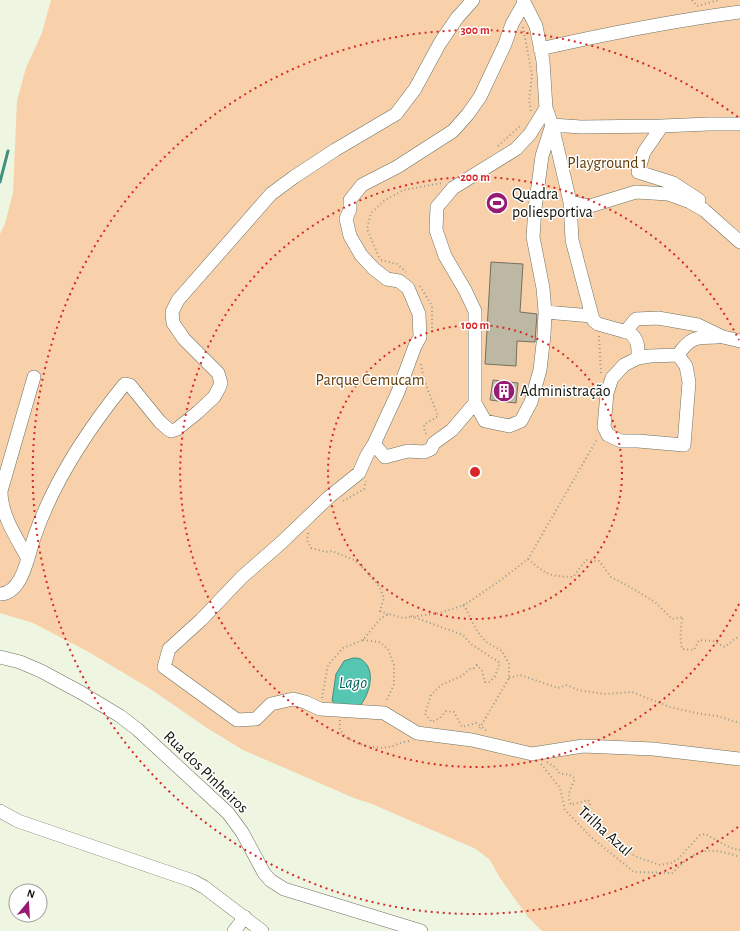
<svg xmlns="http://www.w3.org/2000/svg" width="740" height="931" font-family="'Alegreya Sans',sans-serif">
<rect width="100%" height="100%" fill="#eef5e1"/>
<path fill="#f8d0a9" d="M 51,0 L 740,0 L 740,931 L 542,931 L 528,917 L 500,878 L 490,860 L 476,849 L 372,804 L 354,798 L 243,750 L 207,728 L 149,688 L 87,651 L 33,623 L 0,613 L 0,234 L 5,224 L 13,193 L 17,101 L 26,68 L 42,33 Z"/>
<path fill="#54c6b1" stroke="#3f907f" d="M 353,658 C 356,658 360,658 362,660 C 378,671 368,699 357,709 L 340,708 L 332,701 L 336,674 L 344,661 Z"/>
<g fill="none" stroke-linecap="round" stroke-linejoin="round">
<path stroke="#3f907f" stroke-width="3" d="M 0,182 L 8,151"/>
</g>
<path fill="#bdb8a4" stroke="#75705e" d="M 491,262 L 523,264 L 520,312 L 537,314 L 535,342 L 517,341 L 516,366 L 485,364 Z
M 493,380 L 518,383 L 516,403 L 490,400 Z"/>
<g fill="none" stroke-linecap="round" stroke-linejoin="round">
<g stroke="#6c7260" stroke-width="14">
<path id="minor" d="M 523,0 L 536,26 L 543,61 L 546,108 L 552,125 L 570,202 L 572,240 L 592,316 L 594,321 L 598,324 L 630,333 C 639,340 638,348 638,358
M 524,3 L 512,24 L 505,44 L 480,97 L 468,114 L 453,131 L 397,167 L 362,185 L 350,200 L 350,209 L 346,219 L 350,236 L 361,255 L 374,269 L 387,279 L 399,281 L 408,288 L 419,314 L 420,337 L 415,346 L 398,392 L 374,444 L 367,455 L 359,473 L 329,497 L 282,542 L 242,577 L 201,620 L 169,649 L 164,667 L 237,720 L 256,719 L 271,704 L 293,699 L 305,702 L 320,709 L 384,713 L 417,733 L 472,740 L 532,754 L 583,746 L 653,749 L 740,759
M 540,49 C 606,34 672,21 740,12
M 546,108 L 530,134 L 516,149 L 453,188 L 437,207 L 436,230 L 445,256 L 465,290 L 475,311 L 475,403 L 485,421 L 509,426 L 521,421 L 531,402 L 540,370 L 544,335 L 545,312 L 543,288 L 533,237 L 535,208 L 542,156 L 552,125 L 581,127 L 662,126 L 709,124 L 740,124
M 662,126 L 644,152 L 638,172 L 673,183 L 699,200
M 570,202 L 590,206 L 636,192 L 668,194 L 690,202 L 704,210 L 740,242
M 545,312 L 592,316
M 625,332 L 636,319 L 658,318 L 698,325 L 723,337 L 740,341
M 678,355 L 686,366 L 689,382 L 684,445 L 638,441 L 621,441 L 608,435 L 604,427 L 607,393 L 612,378 L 624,365 L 638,358 L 650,356 Z
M 678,355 C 690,337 696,337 717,337
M 374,444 L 385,457 L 408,451 L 424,452 L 431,449 L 434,443 L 452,430 L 475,403
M 28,559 C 17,538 1,516 1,491 L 34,377
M 0,594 C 23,593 28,555 34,538 C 53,482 86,432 123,386 L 125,384 L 130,385 L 160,422 L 168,429 L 171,431 L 177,429 L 198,412 L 214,397 L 219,388 L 221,383 L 218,373 L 184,339 L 173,323 L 172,312 L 178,300 L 271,194 L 294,177 L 335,150 L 396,114 L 415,89 L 440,43 L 457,18 L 473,0
M 0,657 L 20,662 L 41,671 L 80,692 L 120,716 L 137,729 L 228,813 L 242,832 L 264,873 L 270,880 L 284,889 L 421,931
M 0,811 L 18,821 L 193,881 L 204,887 L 262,931
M 234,931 L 245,917"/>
</g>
<path stroke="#979c8d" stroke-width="2" stroke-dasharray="1 3" stroke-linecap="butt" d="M 692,0 L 697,6 L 719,0
M 523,27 L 532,75 L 529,100 L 531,111
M 498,146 L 520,126
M 379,257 L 367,229 L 371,213 L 385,200 L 404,190 L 442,183
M 381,260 L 397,264 L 406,272
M 420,286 L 432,306 L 432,334
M 599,336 L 601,373
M 421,364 L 424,380 L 438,416 L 424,425 L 425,433 L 427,434
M 343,501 L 364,489 L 366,481
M 308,533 L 307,540 L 311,548 L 326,552 L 332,551 L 354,560 L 363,568 L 379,586 L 384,598 L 380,611 L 388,614
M 528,559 C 547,575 548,576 573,577 L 586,560 L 599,561 L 611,577 L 630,587 L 655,602 L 672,619 L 683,617 C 680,628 680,638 682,649 L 694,650 L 699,640 L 713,641 L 725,647 L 736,638 L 740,637
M 463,606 L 498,582 L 528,559 L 596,441 L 596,438
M 411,616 L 463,635 L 471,644 L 500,663 L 495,676 L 490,682 L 485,682 L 482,671 L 477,665 L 474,668 L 470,669 L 462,676 L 441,685 L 431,695 L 425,714 L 432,722 L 440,718 L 446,711 L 454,712 L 462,727 L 476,723 L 485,729 L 487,733
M 363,640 L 380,642 L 388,649 L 394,665 L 394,684 L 386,702
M 509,678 L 520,675 L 558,688 L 567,685 L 578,690 L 605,694 L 632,692 L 670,707 L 696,713 L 717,716 L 740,723
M 322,698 L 328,665 L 343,648 L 363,640 L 381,618 L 389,614 L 403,618 L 440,613 L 464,605 L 477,631 L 486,642 L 502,651 L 509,664 L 509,678 L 478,731
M 340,720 C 340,723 339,727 340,729 C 345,743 375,750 388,747 C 395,746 401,742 409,741
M 547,762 L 555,767 L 560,774 C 566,774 571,774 575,779 C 571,788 566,795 571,805 L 588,800 L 590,803 L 589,813 L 590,817 L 603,837 L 637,857 L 660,865 L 671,863 L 678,859 L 700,835 L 705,834 L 731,848 L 740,850
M 541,764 L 560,788 L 565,810 L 591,837 L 634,872 L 672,873 C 679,867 686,859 694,855 C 707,847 726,852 740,857"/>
<use href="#minor" stroke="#fff" stroke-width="13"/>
</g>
<g fill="none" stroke="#d62828" stroke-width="2" stroke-dasharray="2 4">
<circle cx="475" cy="472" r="147"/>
<path d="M739 604A295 295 0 1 1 739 340"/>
<path d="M738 827A442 442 0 1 1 738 117"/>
</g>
<defs>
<g id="stadium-disc" transform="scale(1.15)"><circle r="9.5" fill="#961b75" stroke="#fff"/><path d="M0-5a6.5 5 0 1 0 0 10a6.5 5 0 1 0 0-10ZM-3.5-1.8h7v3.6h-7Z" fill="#fff"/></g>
<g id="building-disc" transform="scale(1.15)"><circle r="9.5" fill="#961b75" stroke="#fff"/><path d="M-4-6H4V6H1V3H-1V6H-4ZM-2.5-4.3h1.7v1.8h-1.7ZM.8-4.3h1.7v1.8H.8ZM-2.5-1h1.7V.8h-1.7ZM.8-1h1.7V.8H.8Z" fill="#fff"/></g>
</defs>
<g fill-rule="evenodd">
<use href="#stadium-disc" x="497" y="203"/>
<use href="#building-disc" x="504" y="391"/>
</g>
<g text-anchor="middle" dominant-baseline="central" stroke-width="3" stroke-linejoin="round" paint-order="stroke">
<g font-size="16" fill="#633b07" stroke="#fff">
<text x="607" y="163">Playground 1</text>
<text x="370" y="380">Parque Cemucam</text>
</g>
<g font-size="16" fill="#0f110a" stroke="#fff" text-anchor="start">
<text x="512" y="194">Quadra<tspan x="512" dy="18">poliesportiva</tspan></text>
<text x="520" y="391">Administração</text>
</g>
<g font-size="16" fill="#0f110a" stroke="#fff">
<text transform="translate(206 772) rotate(44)">Rua dos Pinheiros</text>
<text transform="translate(605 831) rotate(42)">Trilha Azul</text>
</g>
<g font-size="17" font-style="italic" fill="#036659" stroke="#fff">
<text x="353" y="682">Lago</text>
</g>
</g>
<circle cx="475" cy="472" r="6" fill="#d62828" stroke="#fff" stroke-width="2"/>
<g font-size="12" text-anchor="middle" font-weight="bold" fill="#d62828" stroke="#fff" stroke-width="3" stroke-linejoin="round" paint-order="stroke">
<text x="475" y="34">300 m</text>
<text x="475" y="181">200 m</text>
<text x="475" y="329">100 m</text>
</g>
<g transform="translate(28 903) rotate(18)"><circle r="19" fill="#ffffff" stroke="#9fa09d"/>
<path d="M0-3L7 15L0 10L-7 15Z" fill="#961b75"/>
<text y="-6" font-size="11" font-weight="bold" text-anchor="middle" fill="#0f110a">N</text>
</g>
</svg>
